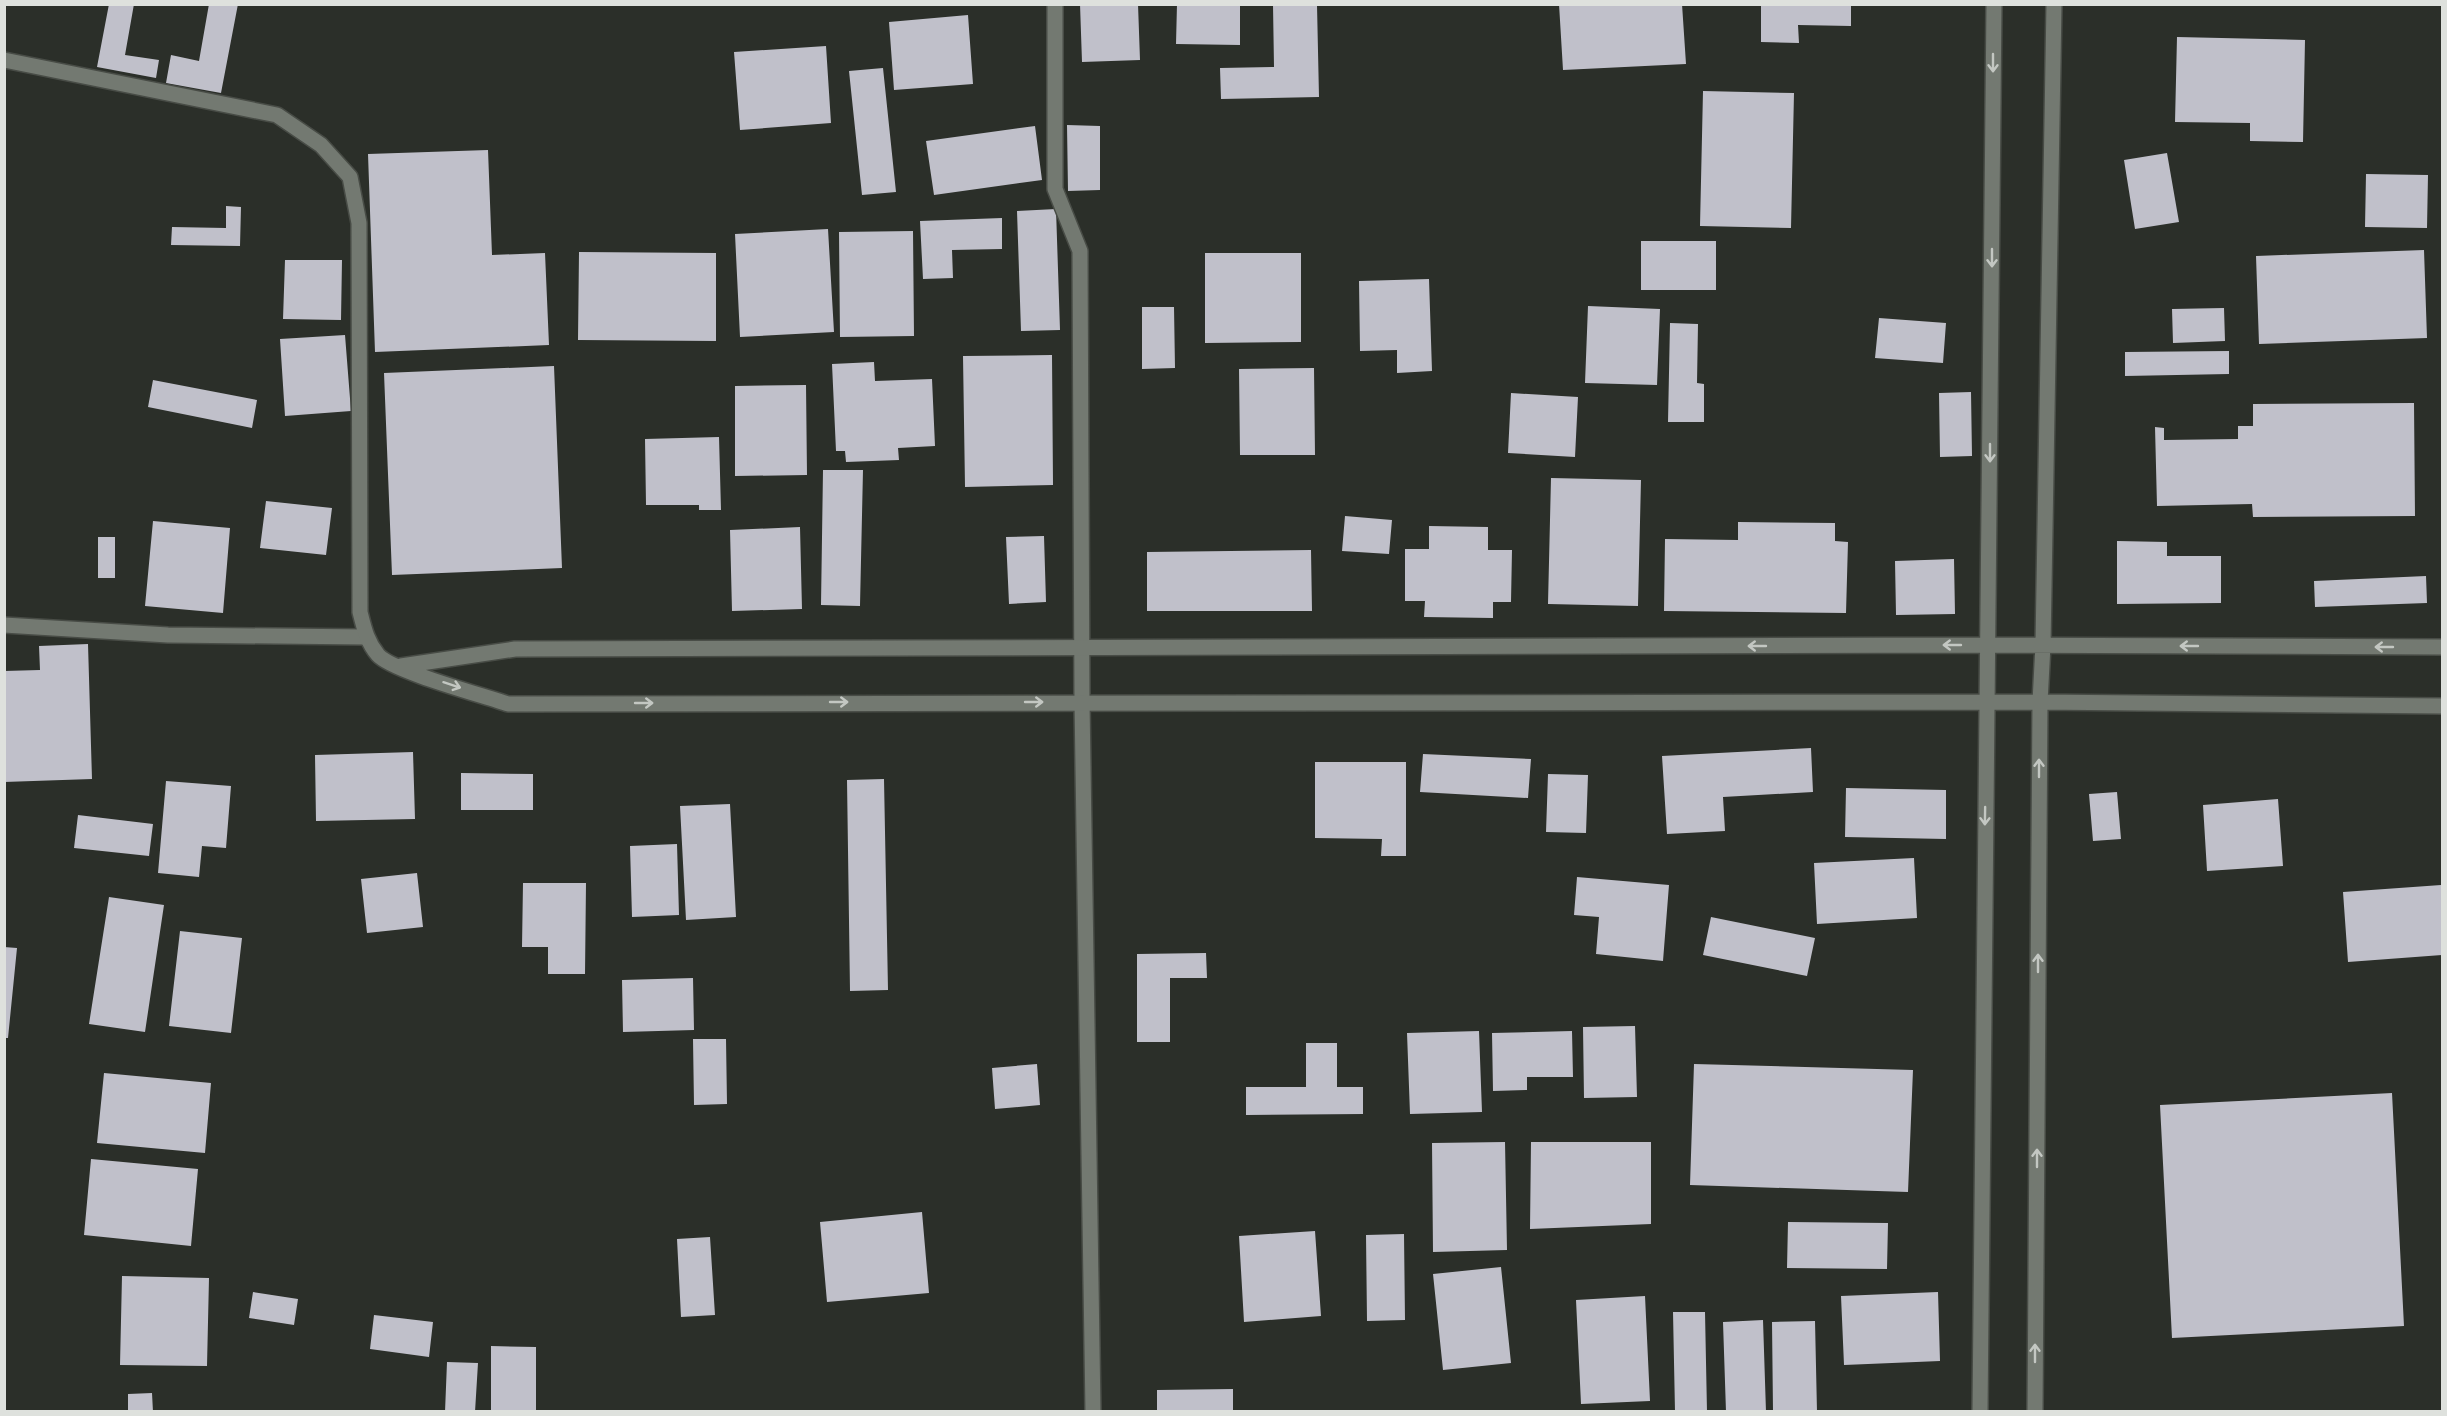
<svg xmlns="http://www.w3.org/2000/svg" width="2447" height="1416" font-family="Literata,serif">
<rect width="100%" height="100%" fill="#2b2f29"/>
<path fill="#c0c0ca" d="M 109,4 L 134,4 L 125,55 L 159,60 L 156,78 L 97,67 Z
M 209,4 L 238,4 L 221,93 L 166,83 L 171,55 L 199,61 Z
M 1080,4 L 1138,4 L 1140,60 L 1082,62 Z
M 1177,4 L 1240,4 L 1240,45 L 1176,44 Z
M 1559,4 L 1682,4 L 1686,64 L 1563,70 Z
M 1761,4 L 1851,4 L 1851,26 L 1798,25 L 1799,43 L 1761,42 Z
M 1273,5 L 1317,5 L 1319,97 L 1221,99 L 1220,68 L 1274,67 Z
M 968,15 L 973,84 L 894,90 L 889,22 Z
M 2177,37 L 2305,40 L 2303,142 L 2250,141 L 2250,123 L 2175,122 Z
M 826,46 L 831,123 L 740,130 L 734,52 Z
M 883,68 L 896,192 L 862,195 L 849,71 Z
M 1703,91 L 1794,93 L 1791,228 L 1700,226 Z
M 1067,125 L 1100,126 L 1100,190 L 1068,191 Z
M 1035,126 L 1042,180 L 934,195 L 926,141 Z
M 488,150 L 492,255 L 545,253 L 549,345 L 375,352 L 368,154 Z
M 2167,153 L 2179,222 L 2135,229 L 2124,160 Z
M 2366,174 L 2428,175 L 2427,228 L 2365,227 Z
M 226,206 L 241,207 L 240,246 L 171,245 L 172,227 L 226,228 Z
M 1056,209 L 1060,330 L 1021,331 L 1017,211 Z
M 1002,218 L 1002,249 L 952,250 L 953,278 L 923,279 L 920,221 Z
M 828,229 L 834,332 L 740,337 L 735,234 Z
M 913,231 L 914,336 L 840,337 L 839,232 Z
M 1641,241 L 1716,241 L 1716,290 L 1641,290 Z
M 2424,250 L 2427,338 L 2259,344 L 2256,256 Z
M 579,252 L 716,253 L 716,341 L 578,340 Z
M 1205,253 L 1301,253 L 1301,342 L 1205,343 Z
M 285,260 L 342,260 L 341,320 L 283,319 Z
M 1429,279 L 1432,371 L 1397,373 L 1397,350 L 1360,351 L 1359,281 Z
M 1588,306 L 1660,309 L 1657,385 L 1585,383 Z
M 1142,307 L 1174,307 L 1175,368 L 1142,369 Z
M 2224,308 L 2225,341 L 2173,343 L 2172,309 Z
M 1879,318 L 1946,323 L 1943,363 L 1875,358 Z
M 1670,323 L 1698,324 L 1697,383 L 1704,384 L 1704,422 L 1668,422 Z
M 345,335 L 351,411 L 285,416 L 280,339 Z
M 2229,351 L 2229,374 L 2125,376 L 2125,352 Z
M 1052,355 L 1053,485 L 965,487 L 963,356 Z
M 874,362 L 875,381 L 932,379 L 935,446 L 898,448 L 899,460 L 846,462 L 845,451 L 836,451 L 832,364 Z
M 554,366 L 562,568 L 392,575 L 384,373 Z
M 1314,368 L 1315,455 L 1240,455 L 1239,369 Z
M 153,380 L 257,400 L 252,428 L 148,407 Z
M 806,385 L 807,475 L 735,476 L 735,386 Z
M 1971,392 L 1972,456 L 1940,457 L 1939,393 Z
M 1511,393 L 1578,397 L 1575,457 L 1508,453 Z
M 2414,403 L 2415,516 L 2253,517 L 2252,504 L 2157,506 L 2155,427 L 2164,428 L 2164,440 L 2238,439 L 2238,426 L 2253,426 L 2253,404 Z
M 719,437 L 721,510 L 699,510 L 699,505 L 646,505 L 645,439 Z
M 823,470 L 863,470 L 860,606 L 821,605 Z
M 1551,478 L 1641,480 L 1638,606 L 1548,604 Z
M 266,501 L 332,508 L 326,555 L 260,548 Z
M 1345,516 L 1392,520 L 1389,554 L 1342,551 Z
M 153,521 L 230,528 L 223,613 L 145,606 Z
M 1738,522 L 1835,523 L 1835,541 L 1848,542 L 1846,613 L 1664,611 L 1665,539 L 1738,540 Z
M 1429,526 L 1488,527 L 1488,550 L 1512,550 L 1511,602 L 1493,602 L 1493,618 L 1424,617 L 1425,601 L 1405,601 L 1405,549 L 1429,549 Z
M 800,527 L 802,609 L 732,611 L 730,530 Z
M 1044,536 L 1046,602 L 1009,604 L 1006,537 Z
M 98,537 L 115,537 L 115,578 L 98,578 Z
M 2117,541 L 2167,542 L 2167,556 L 2221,556 L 2221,603 L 2117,604 Z
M 1311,550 L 1312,611 L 1147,611 L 1147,552 Z
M 1954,559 L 1955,614 L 1896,615 L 1895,561 Z
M 2426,576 L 2427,603 L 2315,607 L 2314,581 Z
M 88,644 L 92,779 L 4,782 L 4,671 L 40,670 L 39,646 Z
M 1811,748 L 1813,792 L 1723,797 L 1725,831 L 1667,834 L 1662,756 Z
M 413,752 L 415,819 L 316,821 L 315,755 Z
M 1423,754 L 1531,759 L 1528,798 L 1420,792 Z
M 1315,762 L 1406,762 L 1406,856 L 1381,856 L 1382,839 L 1315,838 Z
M 461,773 L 533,774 L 533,810 L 461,810 Z
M 1548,774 L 1588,775 L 1586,833 L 1546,832 Z
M 884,779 L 888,990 L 850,991 L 847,780 Z
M 166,781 L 231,786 L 226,848 L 202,846 L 199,877 L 158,873 Z
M 1846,788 L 1946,790 L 1946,839 L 1845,837 Z
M 2117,792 L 2121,839 L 2093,841 L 2089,794 Z
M 2278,799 L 2283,866 L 2207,871 L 2203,805 Z
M 730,804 L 736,917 L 686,920 L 680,806 Z
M 78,815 L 153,824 L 149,856 L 74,848 Z
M 677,844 L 679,915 L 632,917 L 630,846 Z
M 1914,858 L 1917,918 L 1817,924 L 1814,863 Z
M 417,873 L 423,927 L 367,933 L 361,879 Z
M 1577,877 L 1669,885 L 1663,961 L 1596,954 L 1599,917 L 1574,915 Z
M 523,883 L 586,883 L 585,974 L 548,974 L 548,947 L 522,947 Z
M 2441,885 L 2442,955 L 2348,962 L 2343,892 Z
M 109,897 L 164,905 L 145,1032 L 89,1024 Z
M 1711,917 L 1815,938 L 1807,976 L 1703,955 Z
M 180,931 L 242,938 L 231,1033 L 169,1026 Z
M 4,947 L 17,948 L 8,1038 L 4,1038 Z
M 1206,953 L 1207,978 L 1170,978 L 1170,1042 L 1137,1042 L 1137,954 Z
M 693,978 L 694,1030 L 623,1032 L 622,980 Z
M 1635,1026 L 1637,1097 L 1584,1098 L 1583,1027 Z
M 1479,1031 L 1482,1112 L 1410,1114 L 1407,1033 Z
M 1572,1031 L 1573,1077 L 1527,1077 L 1527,1090 L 1493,1091 L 1492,1033 Z
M 693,1039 L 726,1039 L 727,1104 L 694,1105 Z
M 1306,1043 L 1337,1043 L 1337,1087 L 1363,1087 L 1363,1114 L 1246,1115 L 1246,1087 L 1306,1087 Z
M 1037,1064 L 1040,1105 L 995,1109 L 992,1068 Z
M 1694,1064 L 1913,1070 L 1908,1192 L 1690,1185 Z
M 104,1073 L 211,1083 L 205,1153 L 97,1143 Z
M 2392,1093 L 2404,1326 L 2172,1338 L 2160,1105 Z
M 1505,1142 L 1507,1250 L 1433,1252 L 1432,1143 Z
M 1531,1142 L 1651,1142 L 1651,1224 L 1530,1229 Z
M 91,1159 L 198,1169 L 191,1246 L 84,1235 Z
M 922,1212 L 929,1293 L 827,1302 L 820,1222 Z
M 1788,1222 L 1888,1223 L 1887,1269 L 1787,1268 Z
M 1315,1231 L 1321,1316 L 1244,1322 L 1239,1236 Z
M 1404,1234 L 1405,1320 L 1367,1321 L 1366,1235 Z
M 710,1237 L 715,1315 L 681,1317 L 677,1239 Z
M 1501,1267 L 1511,1363 L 1443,1370 L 1433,1274 Z
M 122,1276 L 209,1278 L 207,1366 L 120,1365 Z
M 253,1292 L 298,1299 L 294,1325 L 249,1318 Z
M 1938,1292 L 1940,1361 L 1844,1365 L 1841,1296 Z
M 1645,1296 L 1650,1401 L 1581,1404 L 1576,1300 Z
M 1673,1312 L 1705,1312 L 1707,1412 L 1675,1412 Z
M 374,1315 L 433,1322 L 429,1357 L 370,1349 Z
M 1763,1320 L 1766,1412 L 1726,1412 L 1723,1322 Z
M 1815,1321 L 1817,1412 L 1773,1412 L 1772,1322 Z
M 491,1346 L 536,1347 L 536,1412 L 491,1412 Z
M 447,1362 L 478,1363 L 475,1412 L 445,1412 Z
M 1233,1389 L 1233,1412 L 1157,1412 L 1157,1390 Z
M 152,1393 L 153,1412 L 128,1412 L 128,1394 Z"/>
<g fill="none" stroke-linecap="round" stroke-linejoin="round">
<g stroke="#484c46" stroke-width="18">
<path id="minor" d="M 1055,4 L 1055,189 L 1080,251 L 1082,702 L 1093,1412
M 4,625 L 168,635 L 366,637"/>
</g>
<g stroke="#484c46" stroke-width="18">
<path id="tertiary" d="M 4,60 L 277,115 L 321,145 L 350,177 L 359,223 L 360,612 C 364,628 367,642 378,655 C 392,671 482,695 508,704 L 2040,702 L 2442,706
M 401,666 L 515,649 L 1989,645 L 2442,647
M 1980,1412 L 1994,4
M 2035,1412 L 2040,702 L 2043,645 L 2054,4"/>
</g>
<use href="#minor" stroke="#737971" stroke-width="15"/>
<use href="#tertiary" stroke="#737971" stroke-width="15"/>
</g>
<defs><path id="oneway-shaft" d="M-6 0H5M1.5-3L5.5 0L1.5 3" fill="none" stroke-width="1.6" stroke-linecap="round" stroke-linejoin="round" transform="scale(1.5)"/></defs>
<g stroke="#c3c7c2">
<use href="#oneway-shaft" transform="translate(1993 63) rotate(90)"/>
<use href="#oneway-shaft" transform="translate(1992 258) rotate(90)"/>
<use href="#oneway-shaft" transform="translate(1990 453) rotate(90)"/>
<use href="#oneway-shaft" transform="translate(1952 645) rotate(180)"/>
<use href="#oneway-shaft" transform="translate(1757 646) rotate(180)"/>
<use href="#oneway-shaft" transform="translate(2189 646) rotate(-180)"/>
<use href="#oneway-shaft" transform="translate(2384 647) rotate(-180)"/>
<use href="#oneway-shaft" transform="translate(452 685) rotate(18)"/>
<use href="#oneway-shaft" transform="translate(839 702)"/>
<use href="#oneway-shaft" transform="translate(1034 702)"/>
<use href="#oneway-shaft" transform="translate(644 703)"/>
<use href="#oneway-shaft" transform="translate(2039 768) rotate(-90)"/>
<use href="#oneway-shaft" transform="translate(1985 816) rotate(91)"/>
<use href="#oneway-shaft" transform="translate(2038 963) rotate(-90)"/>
<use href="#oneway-shaft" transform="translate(2037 1158) rotate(-90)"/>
<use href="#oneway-shaft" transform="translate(2035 1353) rotate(-90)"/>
</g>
<rect width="2447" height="1416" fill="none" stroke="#dee1dd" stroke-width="12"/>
</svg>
